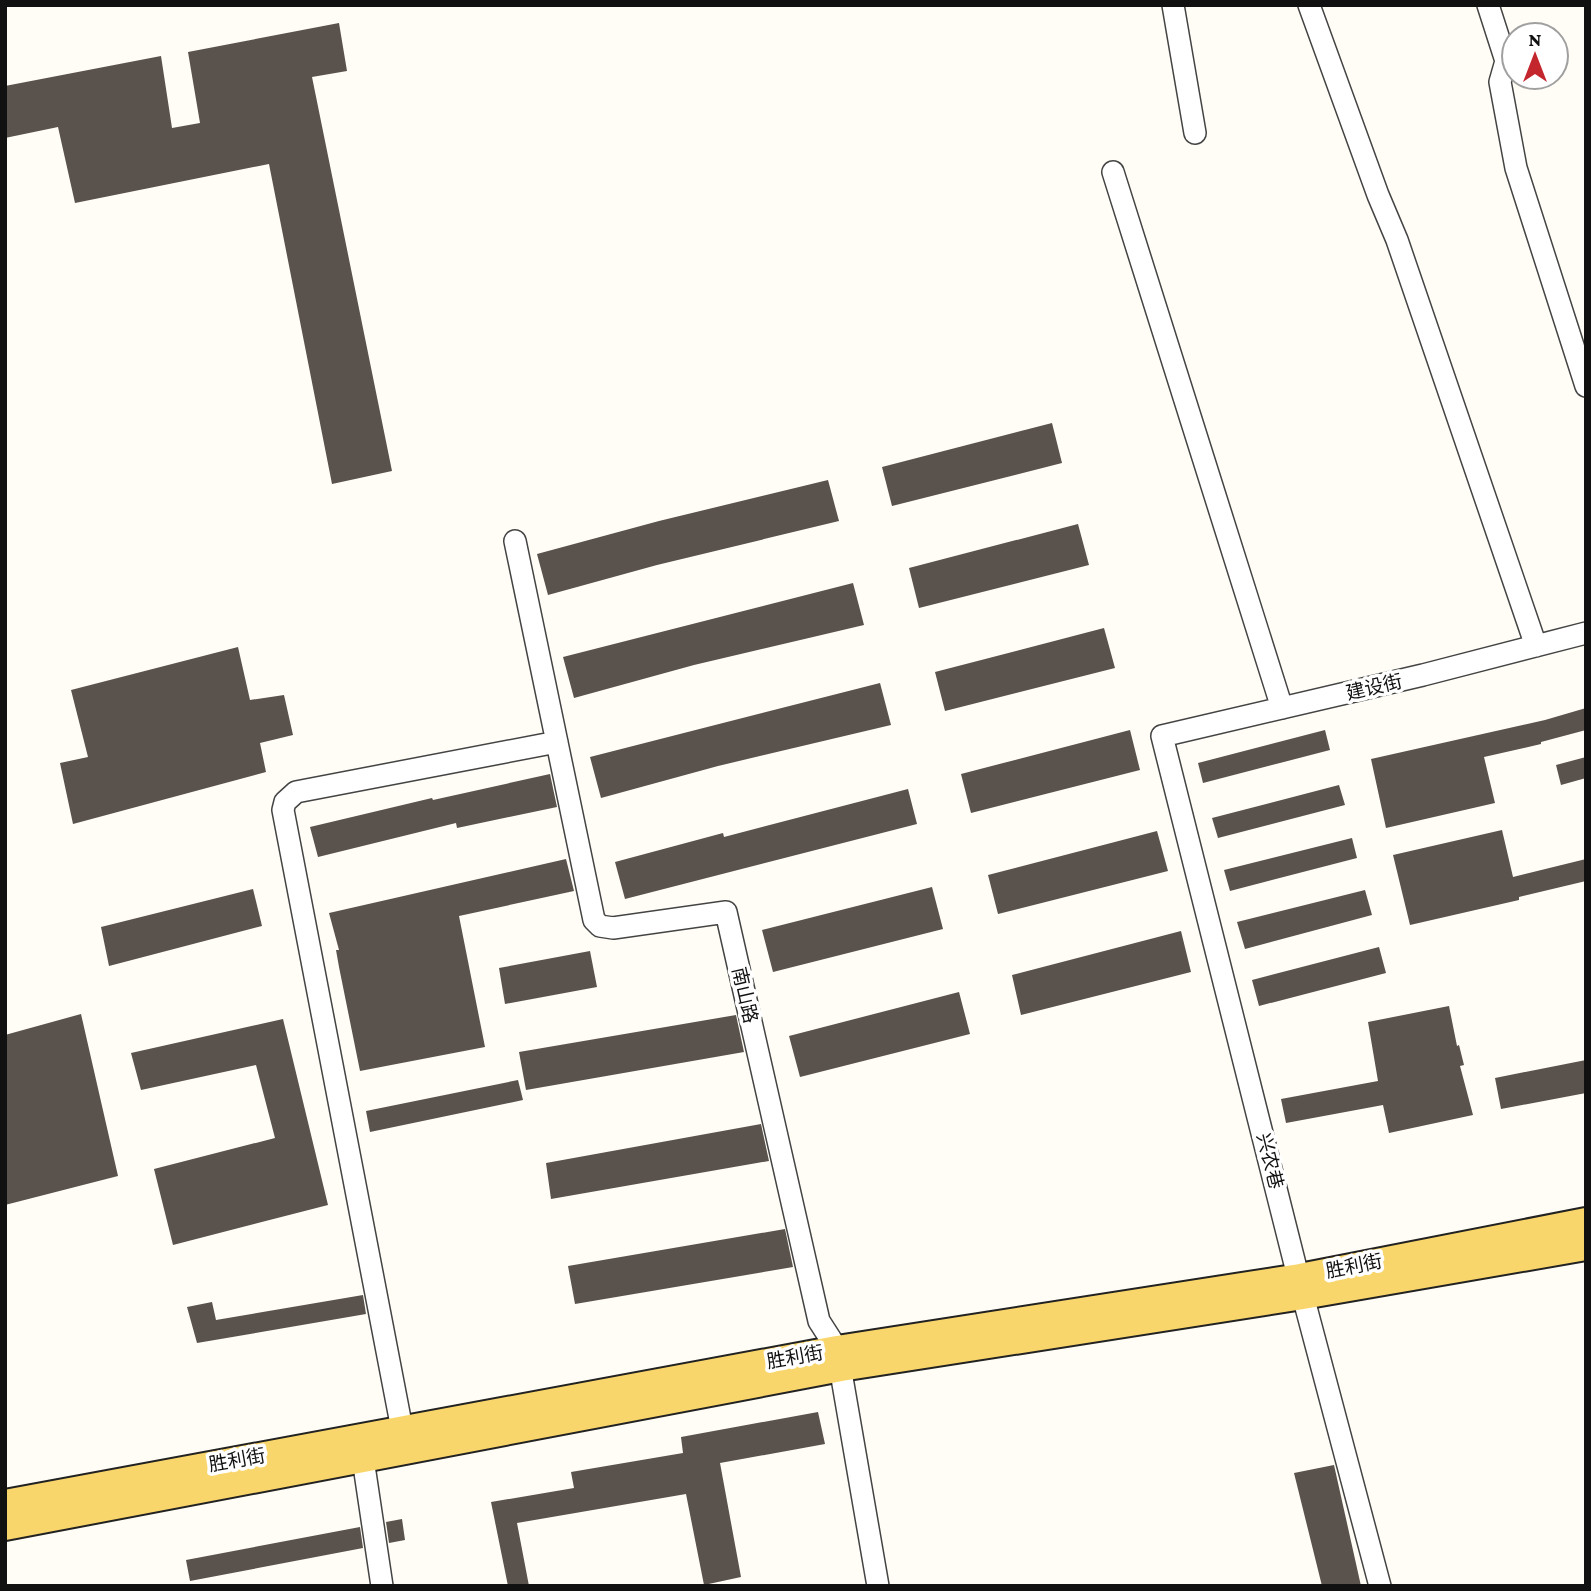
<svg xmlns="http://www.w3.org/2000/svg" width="1591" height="1591" font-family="'Crimson Pro','Noto Sans SC',serif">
<rect width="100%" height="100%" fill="#fffdf5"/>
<path fill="#5a524d" d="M 339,23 L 347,71 L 312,77 L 392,471 L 332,484 L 269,164 L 75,203 L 58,127 L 5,138 L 5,86 L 161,56 L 172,128 L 200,123 L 188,52 Z
M 1052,423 L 1062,463 L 892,506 L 882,467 Z
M 828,480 L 839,521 L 657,565 L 548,595 L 537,554 L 659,521 Z
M 1078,524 L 1089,565 L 919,608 L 909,568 Z
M 853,583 L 864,625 L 694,665 L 574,698 L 563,657 Z
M 1104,628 L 1115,668 L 945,711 L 935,672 Z
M 238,647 L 250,700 L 284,695 L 293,735 L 260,743 L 266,772 L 73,824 L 60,763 L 88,757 L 71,690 Z
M 880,683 L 891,725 L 718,766 L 601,798 L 590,757 Z
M 1586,708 L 1586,730 L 1541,742 L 1541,744 L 1484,757 L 1495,803 L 1386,828 L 1371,759 L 1545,720 Z
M 1130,730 L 1140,770 L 971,813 L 961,774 Z
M 1325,730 L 1330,750 L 1203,783 L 1198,763 Z
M 1586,757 L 1586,778 L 1561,785 L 1556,765 Z
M 550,774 L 557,807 L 457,828 L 456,823 L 318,857 L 310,827 L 432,798 L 433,800 Z
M 1339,785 L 1345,805 L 1218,838 L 1212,818 Z
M 908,789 L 917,824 L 625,899 L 615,862 L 723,833 L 724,837 Z
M 1502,830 L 1513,877 L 1586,859 L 1586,881 L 1519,897 L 1519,900 L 1410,925 L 1393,855 Z
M 1157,831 L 1168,871 L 998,914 L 988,875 Z
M 1352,838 L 1357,858 L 1230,891 L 1224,870 Z
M 566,859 L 574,891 L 459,916 L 485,1047 L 360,1071 L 339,967 L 336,950 L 339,950 L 329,913 Z
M 932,887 L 943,929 L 773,972 L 762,930 Z
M 253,889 L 262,926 L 109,966 L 101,927 Z
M 1365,890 L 1372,915 L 1245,949 L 1237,922 Z
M 1181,931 L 1191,972 L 1021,1015 L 1012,975 Z
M 1379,947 L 1386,973 L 1259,1006 L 1252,980 Z
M 590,951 L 597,987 L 505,1004 L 499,968 Z
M 959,992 L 970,1034 L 800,1077 L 789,1036 Z
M 1449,1006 L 1457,1046 L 1459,1045 L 1464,1065 L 1460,1066 L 1473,1115 L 1389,1133 L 1383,1105 L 1286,1123 L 1281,1099 L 1378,1081 L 1368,1022 Z
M 81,1014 L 118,1176 L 5,1205 L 5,1035 Z
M 736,1015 L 744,1052 L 526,1090 L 519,1052 Z
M 283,1019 L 328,1205 L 173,1245 L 154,1169 L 275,1138 L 256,1065 L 141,1090 L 131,1053 Z
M 1586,1060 L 1586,1093 L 1501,1109 L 1495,1078 Z
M 518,1080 L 523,1100 L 370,1132 L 366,1111 Z
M 761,1124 L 769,1161 L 551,1199 L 546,1163 Z
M 785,1229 L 793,1267 L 575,1304 L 568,1266 Z
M 363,1295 L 366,1314 L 197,1343 L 187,1307 L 212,1302 L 216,1320 Z
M 818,1412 L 825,1444 L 720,1463 L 741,1577 L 704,1585 L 686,1494 L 517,1523 L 529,1586 L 508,1586 L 491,1502 L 574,1488 L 571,1472 L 683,1453 L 681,1437 Z
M 1334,1465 L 1361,1586 L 1322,1586 L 1294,1473 Z
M 402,1519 L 405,1540 L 389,1543 L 386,1522 Z
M 360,1527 L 363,1548 L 190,1581 L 186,1560 Z"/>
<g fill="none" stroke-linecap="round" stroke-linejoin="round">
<g stroke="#444" stroke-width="24">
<path id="minor" d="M 1173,5 L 1195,133
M 1309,5 L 1378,195 L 1397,240 L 1536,646
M 1488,5 L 1506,61 L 1500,82 L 1516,168 L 1586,386
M 1113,172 L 1282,708
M 515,541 L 594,920 L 600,926 L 613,928 L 726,912 L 819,1321 L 837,1349 L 878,1586
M 402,1429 L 283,810 L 285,802 L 296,792 L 557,742
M 363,1459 L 382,1586
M 1380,1586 L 1303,1296 L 1162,736 L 1423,675 L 1586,633"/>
</g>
<g stroke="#222" stroke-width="30">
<path id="major" d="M 5,1503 L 837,1349 L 1300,1277 L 1586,1221
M 5,1527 L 841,1368 L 1303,1296 L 1586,1247"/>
</g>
<use href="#minor" stroke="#fff" stroke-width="21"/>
<use href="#major" stroke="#f9d66b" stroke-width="26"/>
</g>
<g text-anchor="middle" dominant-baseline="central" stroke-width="7" stroke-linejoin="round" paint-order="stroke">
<g font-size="19" fill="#111" stroke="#fff">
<text transform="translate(1374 687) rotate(-13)">建设街</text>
<text transform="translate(745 995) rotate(77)">南山路</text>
<text transform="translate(1270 1161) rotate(76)">兴农巷</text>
<text transform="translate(1354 1266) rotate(-11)">胜利街</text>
<text transform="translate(795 1357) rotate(-10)">胜利街</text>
<text transform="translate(237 1460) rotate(-10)">胜利街</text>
</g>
</g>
<rect width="1591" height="1591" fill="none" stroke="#111111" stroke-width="14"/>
<g transform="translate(1535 56)"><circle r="33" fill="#ffffff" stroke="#a0a0a0" stroke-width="2"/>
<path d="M0-5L12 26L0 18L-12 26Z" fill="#c4262e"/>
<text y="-10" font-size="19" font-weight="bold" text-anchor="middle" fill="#111111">N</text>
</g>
</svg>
